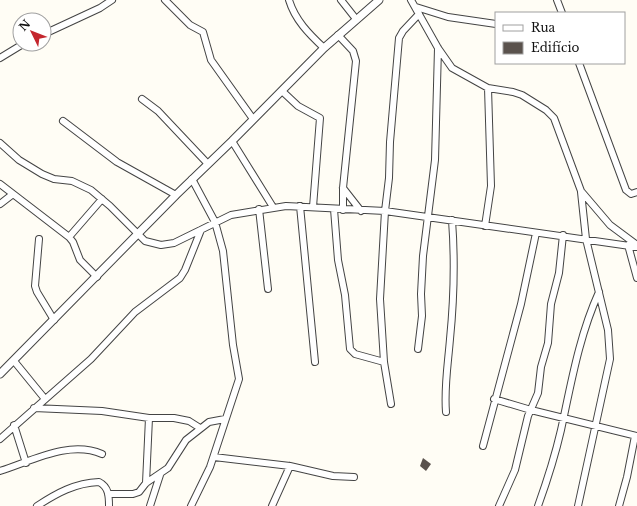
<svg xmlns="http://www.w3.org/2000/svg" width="637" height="506" font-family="'Libre Baskerville',serif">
<rect width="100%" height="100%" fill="#fffdf5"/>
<path fill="#5a524d" d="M 423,458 L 431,464 L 426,471 L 420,466 Z"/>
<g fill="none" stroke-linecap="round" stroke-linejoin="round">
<g stroke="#444" stroke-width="8">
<path id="minor" d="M 165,0 L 190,25 L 203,32 L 211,60 L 253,119
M 289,0 C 295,20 309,34 324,48
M 341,0 L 356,19
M 411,0 L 438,48 L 452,68 L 488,88 L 513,92 L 522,95 L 546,110 L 554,118 L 581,191 L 610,225 L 637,245
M 557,0 L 562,13
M 416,7 L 448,17 L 496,24
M 44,34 L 100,8 L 112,0
M 338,35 L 353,51 L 356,61 L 343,188 L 343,210
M 0,58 L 23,44
M 579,63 L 626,190 L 631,194 L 637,192
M 282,91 L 298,106 L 320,118 L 313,207
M 142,99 L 158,111 L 208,164
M 63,121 L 117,162 L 176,195
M 232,141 L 273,207
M 0,143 L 19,160 L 42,174 L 54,179 L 72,181 L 91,190 L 110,206 L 145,241 L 161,245 L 174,243 L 231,215 L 286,206 L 385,211 L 637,247
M 0,184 L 69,237 L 73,242 L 80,260 L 97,277
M 343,188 L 361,211
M 0,204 L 13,194
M 300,206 L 315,362
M 259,209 L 268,289
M 334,209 L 338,260 L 345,295 L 350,349 L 355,354 L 384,362
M 485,226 L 491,186 L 488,88
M 69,237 L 102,199
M 39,239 L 35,286 L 37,292 L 54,320
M 628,245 L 637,278
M 418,349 L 422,316 L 421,294 L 423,256 L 435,160 L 438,48
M 14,361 L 45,399
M 494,399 L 531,410 L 637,436
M 391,404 L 384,362 L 380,299 L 385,211 L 389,178 L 390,142 L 399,38 L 403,31 L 419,14
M 34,408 L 102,411 L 149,418 L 174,418 L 189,421 L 200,428
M 446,412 C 444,387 448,364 450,339 C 454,299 455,260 452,220
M 14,425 L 26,463
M 0,439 L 91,359 L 135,312 L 180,278 L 185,270 L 201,230
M 483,446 L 521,304 L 536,233
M 214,457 L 290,466 L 333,476 L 354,477
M 0,471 C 32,461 69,440 102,454
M 146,483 L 149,418
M 108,494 L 133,494 L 139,492 L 146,483 L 168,468 L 186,440 L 209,422 L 225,419
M 37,506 C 57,493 75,483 99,482 C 109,487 109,497 109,506
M 150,506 L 160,475
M 191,506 L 210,467 L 239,379 L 233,345 L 223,251 L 215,222 L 192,179
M 272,506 L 290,466
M 499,506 L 515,470 L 528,416 L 538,393 L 541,367 L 548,343 L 551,304 L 559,273 L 563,235
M 538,506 C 547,481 555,456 561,430 C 571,384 579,336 599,292
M 578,506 L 610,359 L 608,330 L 586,239 L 581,192
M 619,506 L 627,477 L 635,436"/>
</g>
<g stroke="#444" stroke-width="9">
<path id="tertiary" d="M 0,374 L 176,195 L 232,141 L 324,48 L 379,0"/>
</g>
<use href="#minor" stroke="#fff" stroke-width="6"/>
<use href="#tertiary" stroke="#fff" stroke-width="7"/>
</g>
<rect x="495" y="12" width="130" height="52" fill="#ffffff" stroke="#a0a0a0"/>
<rect x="503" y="25" width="20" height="6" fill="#ffffff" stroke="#a0a0a0"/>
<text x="531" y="32" font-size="12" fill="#111111">Rua</text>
<rect x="503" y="42" width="20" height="12" fill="#5a524d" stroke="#a0a0a0"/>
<text x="531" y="52" font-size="12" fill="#111111">Edifício</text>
<g transform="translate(32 32) rotate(313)"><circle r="19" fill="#ffffff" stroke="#a0a0a0"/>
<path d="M0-3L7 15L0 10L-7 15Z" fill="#c4262e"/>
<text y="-6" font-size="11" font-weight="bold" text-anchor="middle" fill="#111111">N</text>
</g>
</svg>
